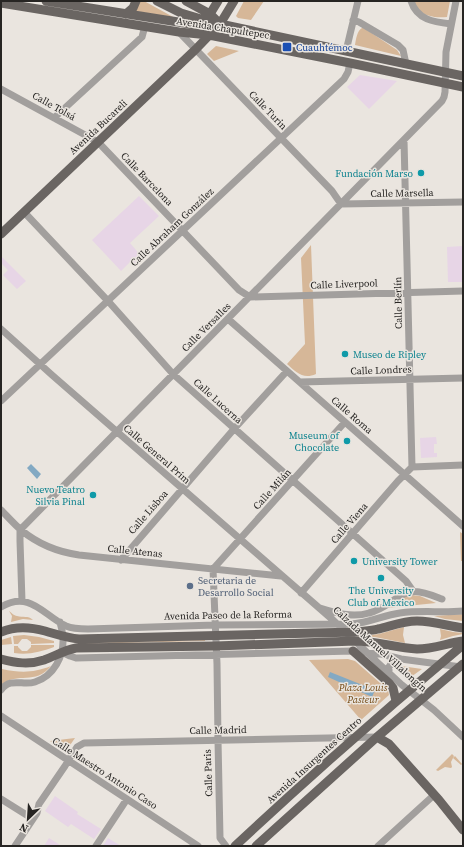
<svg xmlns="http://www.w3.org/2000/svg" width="464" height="847" font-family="'Source Serif 4',serif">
<rect width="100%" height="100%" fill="#eae5df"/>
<path fill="#e7d5e6" d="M 360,75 L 397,81 L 369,109 L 347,87 Z
M 139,196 L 159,216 L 130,243 L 142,257 L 133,265 L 130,262 L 121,271 L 92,240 Z
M 463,246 L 463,282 L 448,282 L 447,247 Z
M 1,256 L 26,281 L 17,289 L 3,275 L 8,270 L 1,263 Z
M 436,437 L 437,444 L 434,444 L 434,453 L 437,453 L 437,457 L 421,458 L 420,438 Z
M 55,796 L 78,812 L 77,814 L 101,829 L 94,839 L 71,824 L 68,827 L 45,811 Z
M 49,838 L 57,843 L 61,846 L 44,846 Z"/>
<path fill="#e5d6e9" d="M 108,838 L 121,846 L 103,846 Z"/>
<path fill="#d6b798" d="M 139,1 L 144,1 L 175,18 L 135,11 Z
M 244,1 L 264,1 L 251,20 L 238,18 L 236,16 Z
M 413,1 L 450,1 L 447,17 C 437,18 425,17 418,9 C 416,7 414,4 413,1 Z
M 362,28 L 364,28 L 397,50 L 401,56 L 355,45 C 356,39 357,31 362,28 Z
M 216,46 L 239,51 L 214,61 L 207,54 Z
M 311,245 L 316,374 C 303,380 296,372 287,364 L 305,344 L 301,258 Z
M 460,532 L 463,534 L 463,561 L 461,561 Z
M 411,595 L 420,596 L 436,603 L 387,608 L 400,598 Z
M 9,611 C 11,612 14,616 17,616 C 23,618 28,615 33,620 L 23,619 L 11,622 L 12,616 Z
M 463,614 L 463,621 L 445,619 L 434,616 Z
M 404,627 L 403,635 L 405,643 L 375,637 L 356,637 L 379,634 Z
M 440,629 L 453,632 L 463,633 L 463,634 L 453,636 L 440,640 L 441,636 Z
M 24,635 L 39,637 L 54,641 L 54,643 L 31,644 L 31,642 L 27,639 L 22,639 L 18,644 L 14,644 L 13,636 Z
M 11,637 L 12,644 L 1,645 L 1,640 Z
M 205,640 L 205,641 L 79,644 L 79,643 Z
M 31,645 L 54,645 L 54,647 C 40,652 29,655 14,653 L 14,646 L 18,646 L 18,647 L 22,651 L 27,651 L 31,647 Z
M 348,659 L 355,661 L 388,690 L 389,695 L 361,720 L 309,660 Z
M 51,666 C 35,686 18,671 1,685 L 1,672 L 2,669 C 21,673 33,673 51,666 Z
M 401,666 L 422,669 L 408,679 L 396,669 Z
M 75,738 L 66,751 L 50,741 Z
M 452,754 L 454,756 L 453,758 L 455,756 L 462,764 L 461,765 L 453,758 L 451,762 L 452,767 L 451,768 L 445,767 L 438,771 L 436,770 Z"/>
<path fill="#83a9c3" d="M 31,464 L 41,474 L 37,479 L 27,468 Z
M 330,672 L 375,690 L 372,697 L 328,677 Z"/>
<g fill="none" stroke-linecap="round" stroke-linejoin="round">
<path stroke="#a29f9d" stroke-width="7" d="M 411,1 C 417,20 434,22 451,24
M 353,20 L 359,22 L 398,45 L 403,50 L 406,64
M 179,32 L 332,191 L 341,204 L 463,202
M 346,51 L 358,1
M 1,89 L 98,142 L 239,290 L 250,297 L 463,291
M 54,118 L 142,37 L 145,26
M 404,140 L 412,467
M 24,212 L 108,301 L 173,374 L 406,581 L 413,591
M 228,319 L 463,526
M 1,329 L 52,375 L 333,620 L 378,663 L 402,685 L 434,710 L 463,737
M 300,382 L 463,378
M 1,401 L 344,79 L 348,72 L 350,63
M 412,467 L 463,465
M 1,510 C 7,516 14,524 21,530 C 38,544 58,552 79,555 L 281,576
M 121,560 L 234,429 L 287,371
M 301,593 L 398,481 L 412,467
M 22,601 L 20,541 L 20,530 L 442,101 L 444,97 L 445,92 L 446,52 L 456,1
M 1,607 C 30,590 43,615 66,626 C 73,629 81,629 88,629 L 215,625 L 352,624 C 369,623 384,615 400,613 C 421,610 442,613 463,611
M 320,608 C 336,613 352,618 369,613 C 377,611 384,607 391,602 C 411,586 421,591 442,599
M 62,652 L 70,656 L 76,658 L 353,651 L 381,654 L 401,659 L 461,667
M 389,673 L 389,667 L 395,658
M 1,690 C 10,677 23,686 35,682 C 54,676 64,656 63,638 C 63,633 61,627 60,622
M 1,716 L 198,846
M 1,799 L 33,819
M 15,846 L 37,813 L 39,804 L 65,766 L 77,747 L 84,743 L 377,737
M 96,846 L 127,799
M 226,846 L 220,838 L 218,740 L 217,664 L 215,618 L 213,569 L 345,422
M 378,846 L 434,795"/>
<path stroke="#6a6562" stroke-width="9" d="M 46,1 L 197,25 L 220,24 L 463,76
M 157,1 L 181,13 L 211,22
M 186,1 L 210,14 L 219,23
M 1,3 L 179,32 L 209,35 L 350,63 L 463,87
M 126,14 L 133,8 L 136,1
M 210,14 L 218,1
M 1,234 L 196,49 L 220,24 L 234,1
M 1,632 C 15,626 31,627 45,631 C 56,634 67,638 79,639 L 356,632 C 363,631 371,631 378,629 C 391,626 403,621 417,621 C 433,621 448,626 463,628
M 353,651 L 389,683 L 393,688 L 396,701
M 1,659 C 16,663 29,665 44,660 C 55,656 65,650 76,648 L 216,646 L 355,641 C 376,641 396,648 417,649 C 433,649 448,643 463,641
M 377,737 L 389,744 L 439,800 L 463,830
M 235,846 C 309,777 385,710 463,645
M 256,846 L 377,737 L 463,664"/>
</g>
<rect fill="#1a4fb4" stroke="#eae5df" stroke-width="1.5" x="282" y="42" width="10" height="10" rx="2"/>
<g fill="#0f9aa8" stroke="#eae5df" stroke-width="1.5">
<circle cx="421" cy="173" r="4"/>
<circle cx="345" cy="354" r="4"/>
<circle cx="347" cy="441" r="4"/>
<circle cx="93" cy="495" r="4"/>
<circle cx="354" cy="561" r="4"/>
<circle cx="381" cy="578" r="4"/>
</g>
<circle fill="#5c6f8a" stroke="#eae5df" stroke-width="1.5" cx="190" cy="586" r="4"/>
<g text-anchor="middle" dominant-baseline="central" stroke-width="3" stroke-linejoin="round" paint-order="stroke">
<g font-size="10" fill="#272523" stroke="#eae5df">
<text transform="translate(223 28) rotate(9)">Avenida Chapultepec</text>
<text transform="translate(54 106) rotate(29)">Calle Tolsá</text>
<text transform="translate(268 110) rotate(46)">Calle Turin</text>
<text transform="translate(98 127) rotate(-43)">Avenida Bucareli</text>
<text transform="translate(147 179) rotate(46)">Calle Barcelona</text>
<text transform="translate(402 193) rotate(-1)">Calle Marsella</text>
<text transform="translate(172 227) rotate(-43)">Calle Abraham González</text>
<text transform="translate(344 284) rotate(-2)">Calle Liverpool</text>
<text transform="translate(398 303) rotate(-91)">Calle Berlín</text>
<text transform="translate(206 327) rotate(-45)">Calle Versalles</text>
<text transform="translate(381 370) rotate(-2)">Calle Londres</text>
<text transform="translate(218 401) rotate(42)">Calle Lucerna</text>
<text transform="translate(352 415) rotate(41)">Calle Roma</text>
<text transform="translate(157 454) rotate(41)">Calle General Prim</text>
<text transform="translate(272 489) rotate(-48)">Calle Milán</text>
<text transform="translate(148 512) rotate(-49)">Calle Lisboa</text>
<text transform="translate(349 523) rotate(-49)">Calle Viena</text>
<text transform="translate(135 551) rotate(6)">Calle Atenas</text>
<text transform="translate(228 615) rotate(-1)">Avenida Paseo de la Reforma</text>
<text transform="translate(380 649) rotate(42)">Calzada Manuel Villalongín</text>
<text transform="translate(218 730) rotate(-1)">Calle Madrid</text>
<text transform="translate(314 760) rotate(-42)">Avenida Insurgentes Centro</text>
<text transform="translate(105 773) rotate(33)">Calle Maestro Antonio Caso</text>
<text transform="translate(208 773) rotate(-92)">Calle Paris</text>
</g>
<g font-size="10" fill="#164399" stroke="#eae5df" text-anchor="start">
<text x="296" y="47">Cuauhtémoc</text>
</g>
<g font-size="10" fill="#0d838f" stroke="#eae5df" text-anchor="end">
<text x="413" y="173">Fundación Marso</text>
<text x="353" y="354" text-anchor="start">Museo de Ripley</text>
<text x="339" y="435">Museum of<tspan x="339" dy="12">Chocolate</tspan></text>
<text x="85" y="489">Nuevo Teatro<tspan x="85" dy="12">Silvia Pinal</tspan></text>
<text x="362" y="561" text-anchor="start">University Tower</text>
<text x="381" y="590" text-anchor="middle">The University<tspan x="381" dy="12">Club of Mexico</tspan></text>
</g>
<g font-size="10" fill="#4e5e75" stroke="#eae5df" text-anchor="start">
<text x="198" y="580">Secretaria de<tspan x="198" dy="12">Desarrollo Social</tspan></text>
</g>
<g font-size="10" font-style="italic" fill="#744a15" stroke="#eae5df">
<text x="363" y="687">Plaza Louis<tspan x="363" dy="12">Pasteur</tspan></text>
</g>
</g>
<rect width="464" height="847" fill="none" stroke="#272523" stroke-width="4"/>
<g transform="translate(28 819) rotate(205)" stroke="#eae5df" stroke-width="3" paint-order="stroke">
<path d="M0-3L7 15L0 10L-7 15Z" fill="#272523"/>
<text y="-6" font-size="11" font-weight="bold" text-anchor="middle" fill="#272523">N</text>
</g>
</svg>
